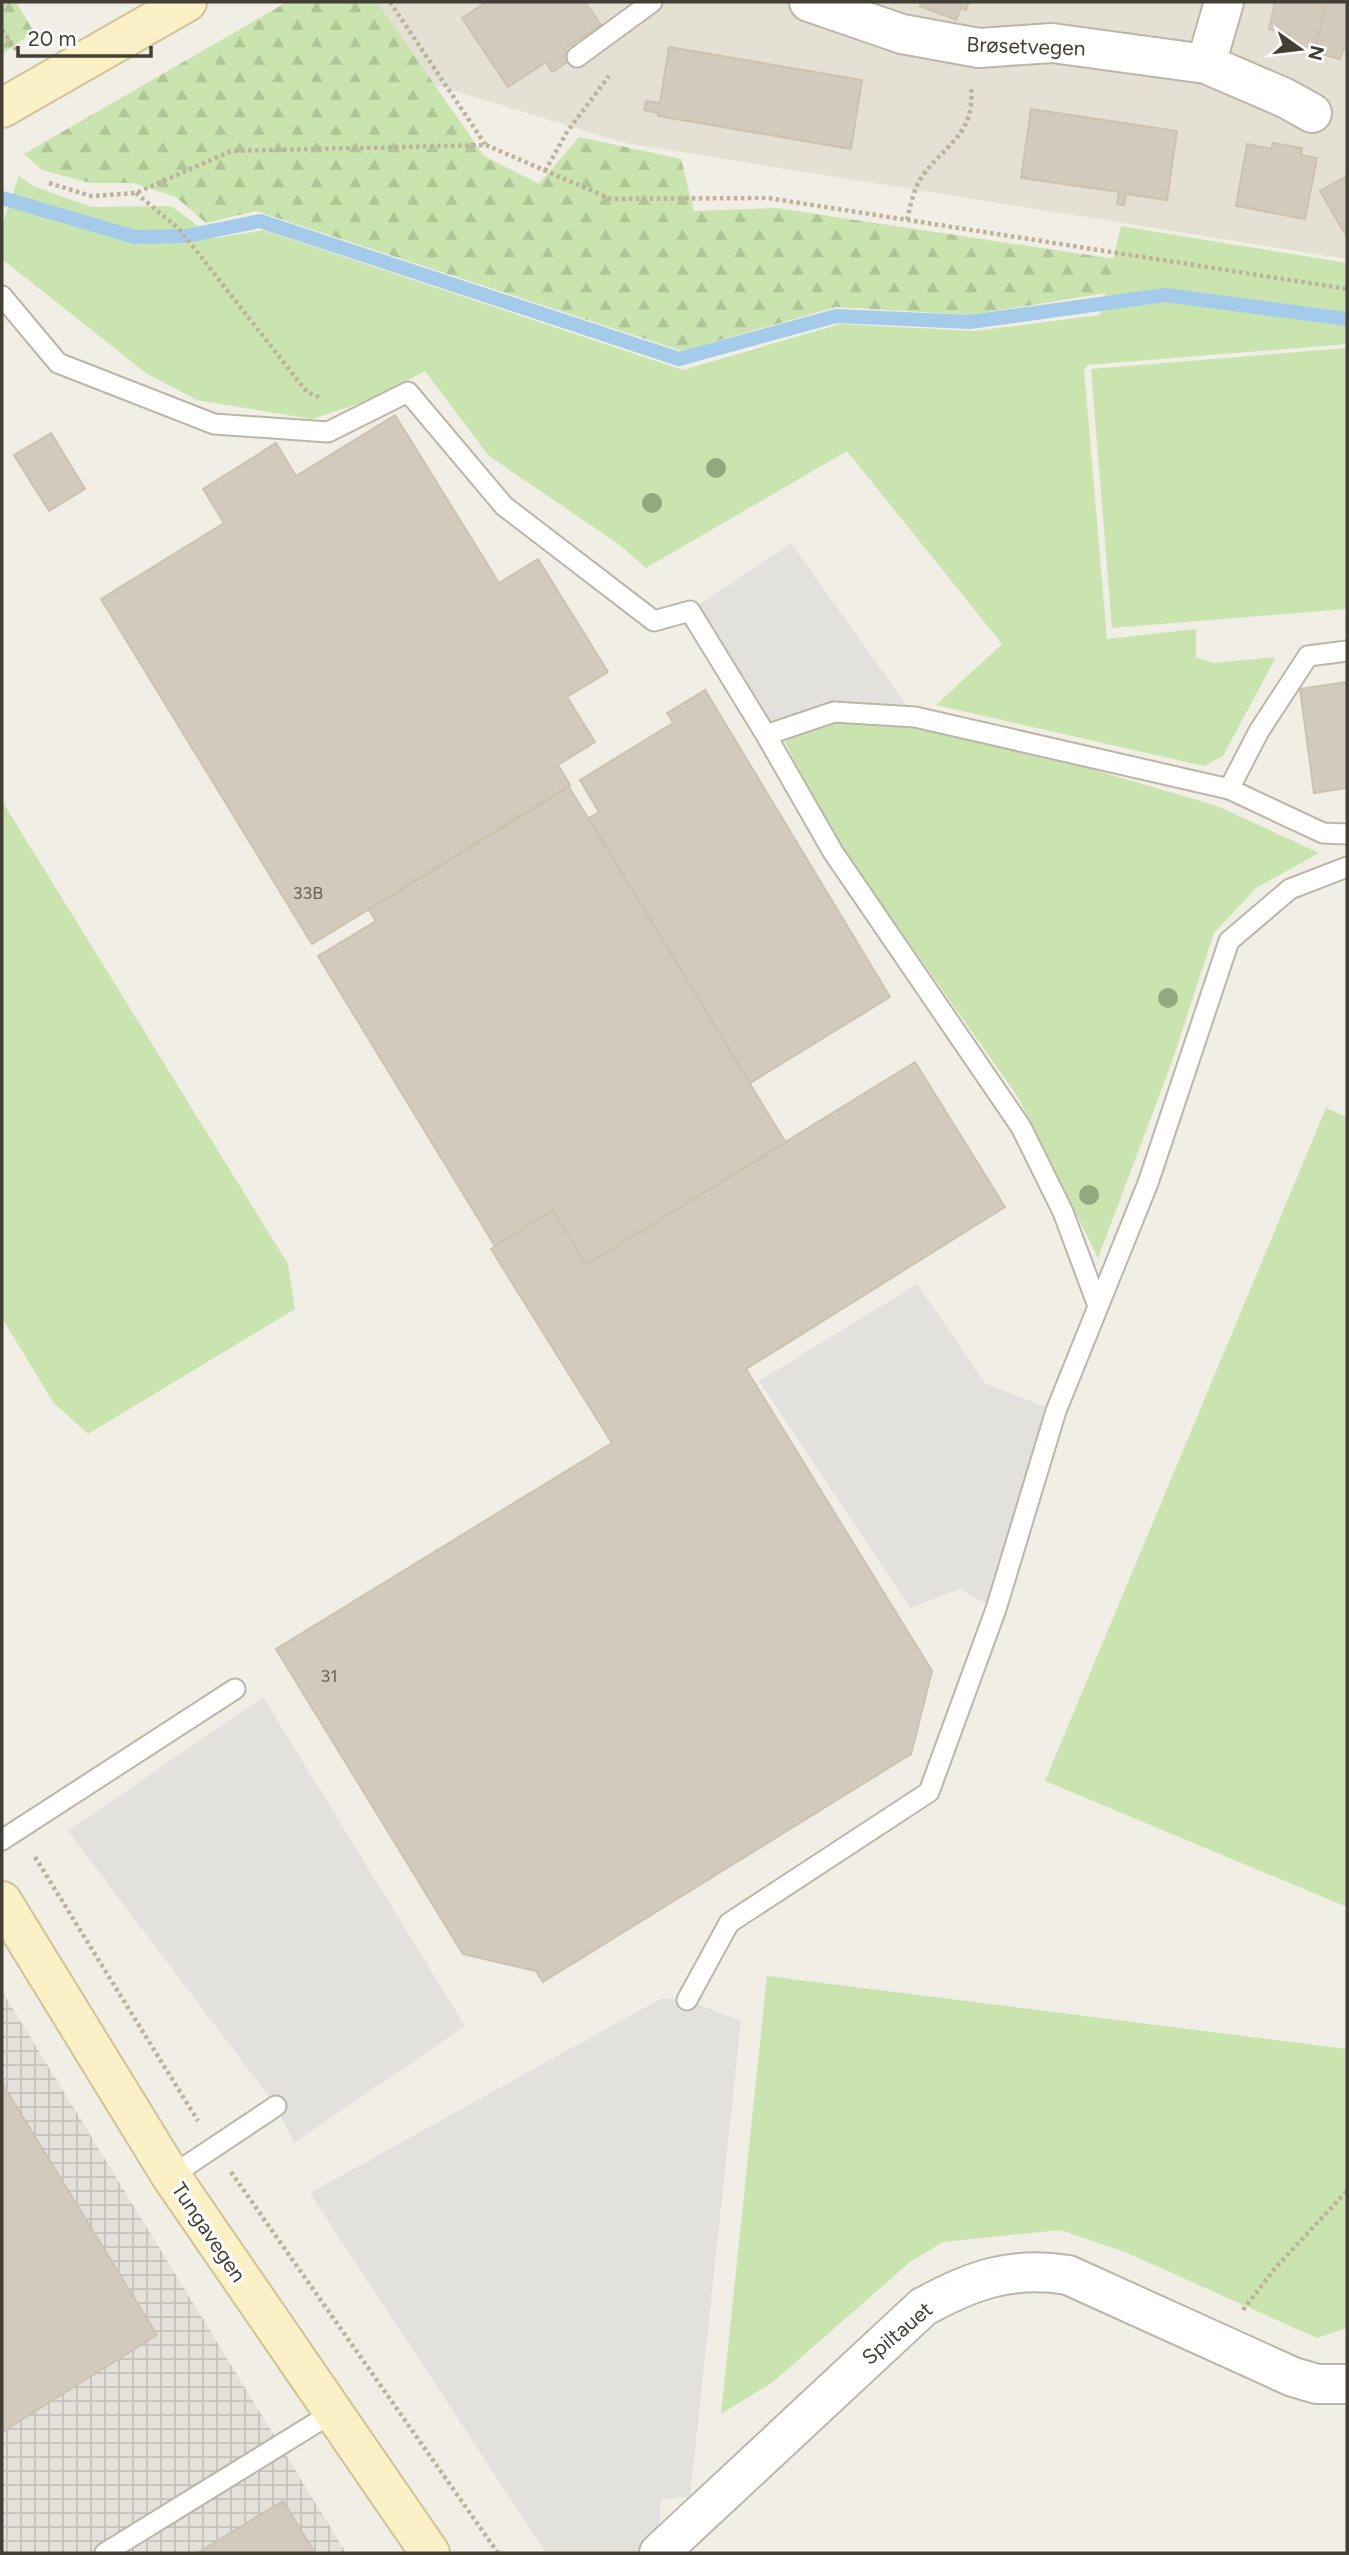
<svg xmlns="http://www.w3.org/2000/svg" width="1349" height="2555" font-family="Figtree,sans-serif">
<defs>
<pattern id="industrial-grid" width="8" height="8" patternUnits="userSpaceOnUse" patternTransform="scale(1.75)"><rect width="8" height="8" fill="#e4e0da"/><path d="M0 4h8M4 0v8" fill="none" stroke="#c5c1bc"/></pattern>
<pattern id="forest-firs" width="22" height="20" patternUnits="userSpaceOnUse" patternTransform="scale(1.75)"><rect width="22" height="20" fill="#cae4b0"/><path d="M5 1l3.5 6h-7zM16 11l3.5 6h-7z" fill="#afc598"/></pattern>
</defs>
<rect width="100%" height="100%" fill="#f1eee5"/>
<path fill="#e5e0d4" d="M 349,2 L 1347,2 L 1347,259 L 625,143 L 292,41 Z"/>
<path fill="url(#industrial-grid)" d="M 2,1991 L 346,2553 L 2,2553 Z"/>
<path fill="#cae4b0" d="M 19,176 L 33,186 L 91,207 L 171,206 L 215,238 L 263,230 L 683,370 L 840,324 L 975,331 L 1100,315 L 1121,226 L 1347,263 L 1347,344 L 1087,365 L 1084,370 L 1107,639 L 1196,629 L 1196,657 L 1213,663 L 1276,657 L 1223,756 L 1204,766 L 936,705 L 1002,644 L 847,451 L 646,568 L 620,545 L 489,456 L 425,371 L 373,399 L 312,419 L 197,400 L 146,373 L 2,259 L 2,225 Z
M 1347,348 L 1347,609 L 1112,628 L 1091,369 Z
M 834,712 L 915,717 L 1217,806 L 1319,853 L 1256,888 L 1214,933 L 1173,1059 L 1098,1258 L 1018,1097 L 830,831 L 779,730 Z
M 2,801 L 288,1264 L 295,1309 L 88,1434 L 53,1402 L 2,1318 Z
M 1326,1108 L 1347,1117 L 1347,1907 L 1045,1781 Z
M 767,1976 L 1347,2049 L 1347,2328 L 1317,2338 L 1125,2252 L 1060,2230 L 943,2242 L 910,2262 L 773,2382 L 721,2414 Z"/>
<path fill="url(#forest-firs)" d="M 2,2 L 16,2 L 34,32 L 2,54 Z
M 287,2 L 377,2 L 484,156 L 539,184 L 579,137 L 681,159 L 694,211 L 776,208 L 1115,259 L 1106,293 L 971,315 L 836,307 L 682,351 L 256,211 L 206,223 L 176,197 L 133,183 L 90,183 L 42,170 L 24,154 Z"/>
<path fill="#e3e1dd" d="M 791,543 L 915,717 L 834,712 L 766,735 L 690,611 Z
M 917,1284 L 986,1384 L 1056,1411 L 996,1609 L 960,1589 L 910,1608 L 759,1381 Z
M 263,1697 L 465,2026 L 294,2143 L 276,2106 L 68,1831 Z
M 662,1998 L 687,2000 L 741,2021 L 690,2497 L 661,2499 L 657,2553 L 546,2553 L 310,2193 Z"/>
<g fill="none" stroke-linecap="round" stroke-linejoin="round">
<path stroke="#a5cbeb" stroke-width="14" d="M 2,198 L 135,237 L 186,236 L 260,221 L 679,359 L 836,316 L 970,322 L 1165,295 L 1347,319"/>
</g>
<path fill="#d2cabc" stroke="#cdc2af" stroke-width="2" d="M 487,2 L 585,2 L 601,25 L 565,49 L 572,59 L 552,72 L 546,62 L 508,87 L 462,18 Z
M 920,2 L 969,2 L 966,10 L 961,8 L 956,20 L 920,6 Z
M 1275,2 L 1327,2 L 1314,52 L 1286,46 L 1289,34 L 1269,29 Z
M 1327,2 L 1347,2 L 1347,49 L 1344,48 L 1340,59 L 1314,52 Z
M 669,47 L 862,80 L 851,149 L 658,116 L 658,113 L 644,110 L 646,101 L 660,103 Z
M 1031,109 L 1177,131 L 1167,200 L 1126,194 L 1124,205 L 1117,204 L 1119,192 L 1021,178 Z
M 1273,143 L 1302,148 L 1301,155 L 1317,158 L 1305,219 L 1236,206 L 1247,144 L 1271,149 Z
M 1347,176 L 1347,237 L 1320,191 Z
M 395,415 L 499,583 L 538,559 L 608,672 L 567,697 L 595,742 L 558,765 L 570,785 L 312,944 L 101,599 L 224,523 L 203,489 L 276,443 L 296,476 Z
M 51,433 L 85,489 L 49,511 L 14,455 Z
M 1347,682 L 1347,788 L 1314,793 L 1300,689 Z
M 705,690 L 890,997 L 750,1083 L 589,818 L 599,812 L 580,780 L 673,723 L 667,713 Z
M 569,787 L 786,1143 L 586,1265 L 553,1210 L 495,1246 L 318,956 L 376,921 L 369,910 Z
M 915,1062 L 1005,1207 L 746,1369 L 932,1671 L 911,1754 L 543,1982 L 536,1971 L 463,1954 L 276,1649 L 612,1443 L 491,1249 L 553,1210 L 586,1265 Z
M 2,2083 L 157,2335 L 2,2432 Z
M 283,2501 L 315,2553 L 197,2553 Z"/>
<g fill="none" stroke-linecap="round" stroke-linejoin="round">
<g stroke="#bcb6a9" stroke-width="23">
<path id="lane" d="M 577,57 L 652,2
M 2,296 L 58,363 L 214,424 L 328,432 L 408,392 L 504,506 L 654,621 L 690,611 L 766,735 L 834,712 L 915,717 L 1229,789 L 1323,833 L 1347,834
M 766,735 L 833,852 L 1021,1127 L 1063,1212 L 1098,1306
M 1229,789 L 1259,731 L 1308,656 L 1347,651
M 2,1840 L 235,1689
M 687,2000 L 729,1923 L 929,1792 L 996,1609 L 1056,1411 L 1148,1183 L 1229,941 L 1290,889 L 1347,867
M 171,2176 L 276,2106
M 105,2553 L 332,2413"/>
</g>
<g stroke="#bcb6a9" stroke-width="42">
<path id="street" d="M 809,2 L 902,34 L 979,48 L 1052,43 L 1206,64 L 1224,2
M 1206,64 L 1285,98 L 1312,113
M 659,2553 L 923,2307 C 972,2280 1011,2266 1068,2275 L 1293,2377 L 1317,2384 L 1347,2384"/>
</g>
<g stroke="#cfc397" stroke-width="42">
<path id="secondary" d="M 2,108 L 187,2
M 2,1901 L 171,2176 L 430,2553"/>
</g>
<path stroke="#bdb29b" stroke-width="4.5" stroke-dasharray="3.5 3.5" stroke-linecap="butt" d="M 390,2 L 485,144
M 2,30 L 18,52
M 545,171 L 567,132 L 609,76
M 49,183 L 91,196 L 136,193 L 231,151 L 486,145 L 611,199 L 768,198 L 1347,289
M 136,193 L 179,229 L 307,392 L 319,397
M 907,220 C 911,204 914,186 924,174 C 948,142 975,134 971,87
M 35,1857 L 198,2121
M 231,2172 L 498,2553
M 1243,2310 L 1276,2267 L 1347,2191"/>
<use href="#lane" stroke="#fff" stroke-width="19"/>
<use href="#street" stroke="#fff" stroke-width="38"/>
<use href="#secondary" stroke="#fbf0c6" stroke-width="38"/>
</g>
<g fill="#92a980">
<circle cx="716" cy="468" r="10"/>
<circle cx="652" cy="503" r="10"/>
<circle cx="1168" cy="998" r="10"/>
<circle cx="1089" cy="1195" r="10"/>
</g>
<g text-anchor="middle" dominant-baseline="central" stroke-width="6" stroke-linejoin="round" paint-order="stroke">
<g font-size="18" fill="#686257">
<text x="308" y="893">33B</text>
<text x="329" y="1676">31</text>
</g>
<g font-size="21" fill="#443f35" stroke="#fff">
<text transform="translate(1026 46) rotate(2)">Brøsetvegen</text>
<text transform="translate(209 2232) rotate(56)">Tungavegen</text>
<text transform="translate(897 2333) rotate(-40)">Spiltauet</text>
</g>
</g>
<rect width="1349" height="2555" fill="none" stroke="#443f35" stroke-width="7"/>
<g transform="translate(1300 49) rotate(104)" stroke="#ffffff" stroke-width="5" paint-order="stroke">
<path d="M0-5L12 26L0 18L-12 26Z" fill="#443f35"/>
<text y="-10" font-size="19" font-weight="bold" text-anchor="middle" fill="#443f35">N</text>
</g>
<path d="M18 46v10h133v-10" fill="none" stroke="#443f35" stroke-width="3.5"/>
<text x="28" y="46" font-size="21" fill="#443f35" stroke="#ffffff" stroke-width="5" paint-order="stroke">20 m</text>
</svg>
